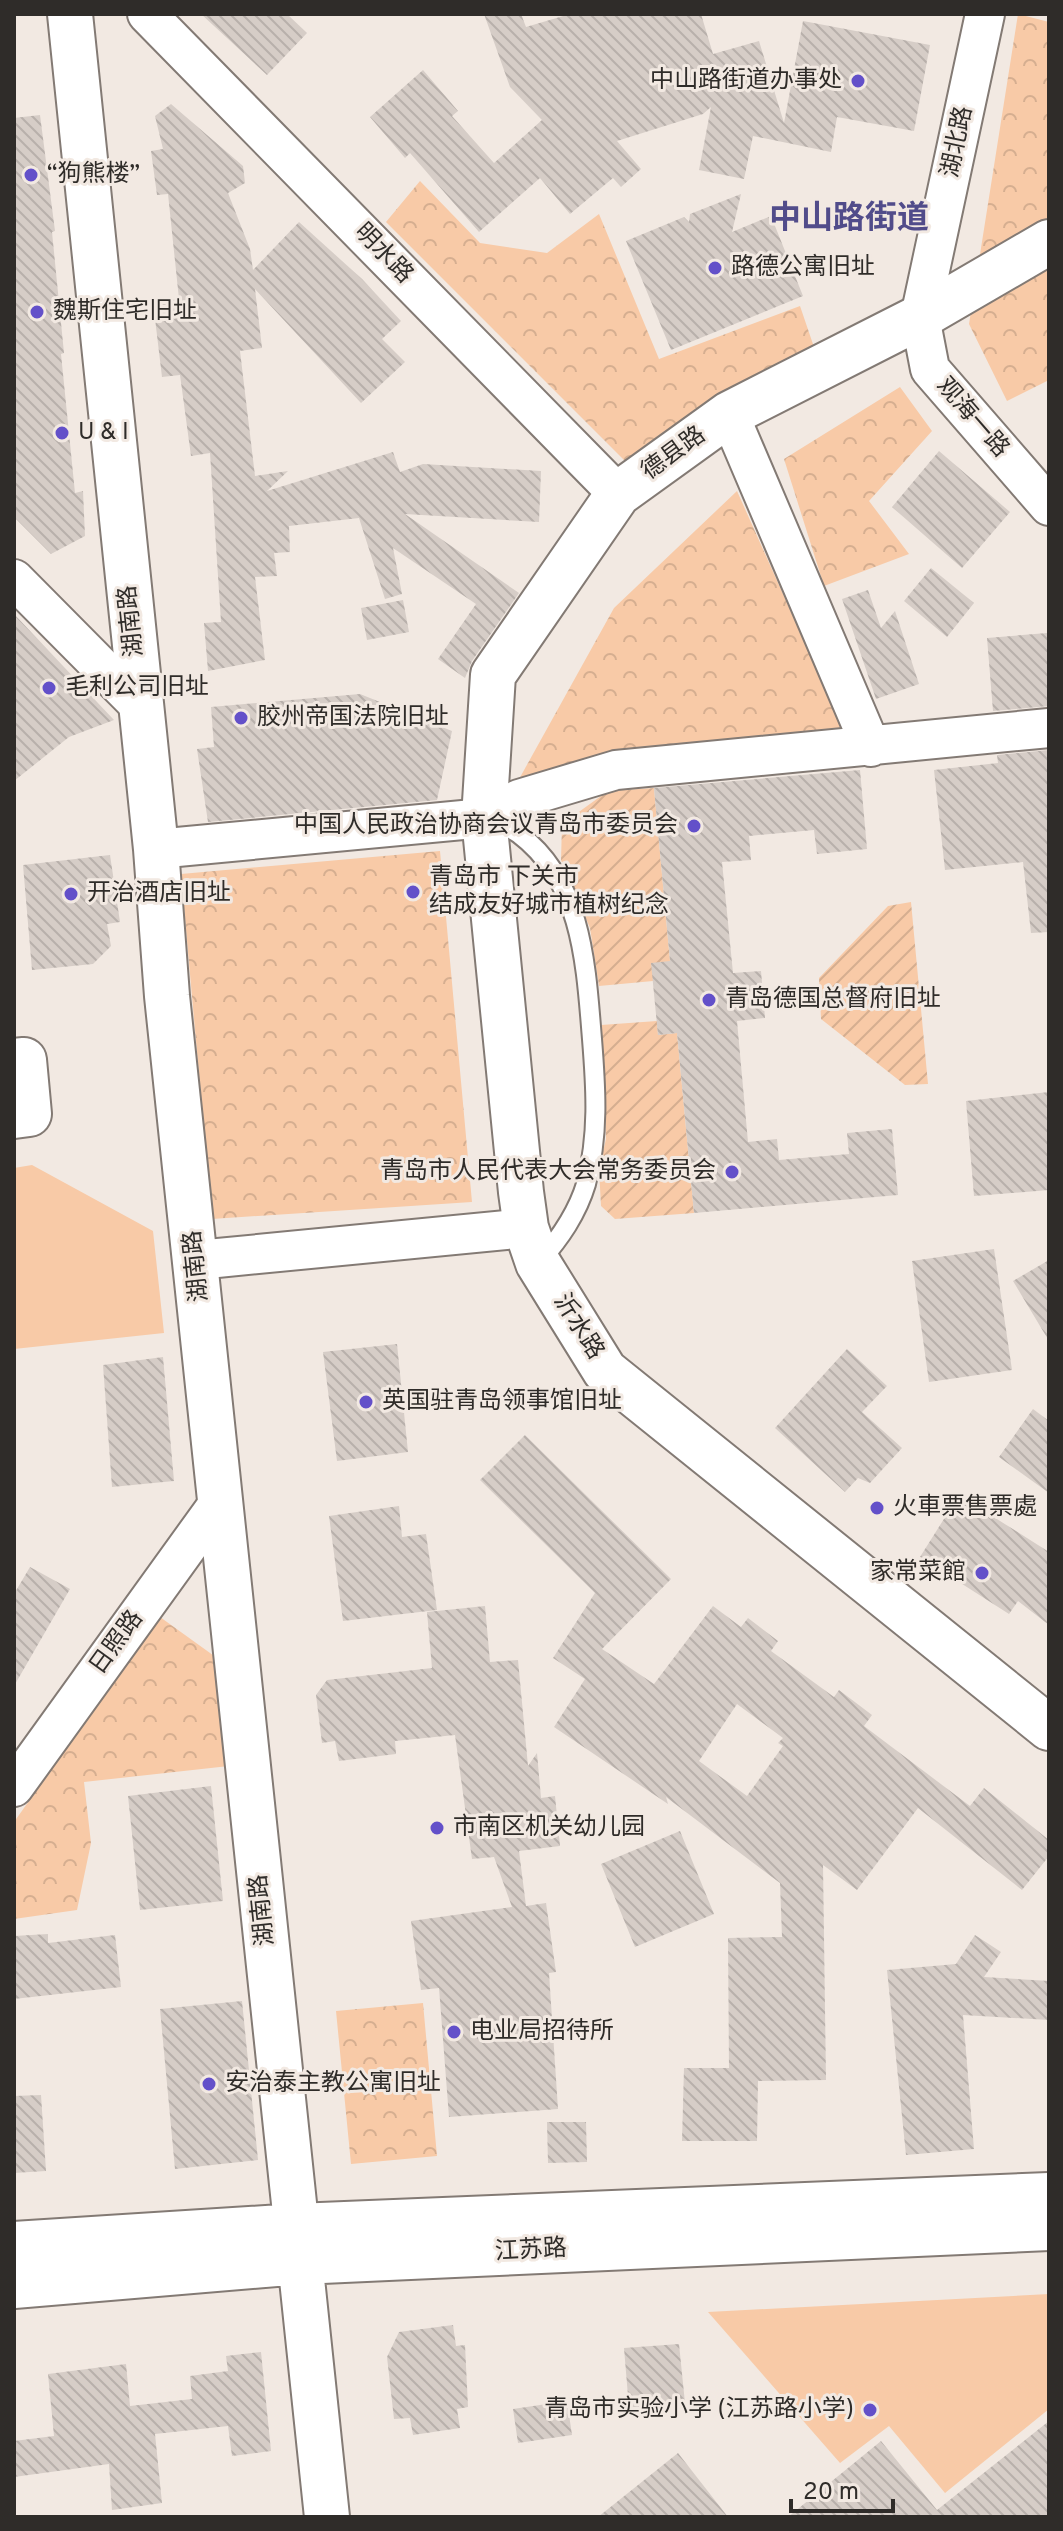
<svg xmlns="http://www.w3.org/2000/svg" width="1063" height="2531" font-family="Overpass,'Noto Sans SC',sans-serif">
<defs>
<pattern id="forest-crowns" width="20" height="18" patternUnits="userSpaceOnUse" patternTransform="scale(2)"><rect width="20" height="18" fill="#f8caa7"/><path d="M2 6a3 3 0 1 1 6 0M12 15a3 3 0 1 1 6 0" fill="none" stroke="#d5ae90"/></pattern>
<pattern id="garden-furrows" width="10" height="10" patternUnits="userSpaceOnUse" patternTransform="scale(2)"><rect width="10" height="10" fill="#f8caa7"/><path d="M-1 1l2-2M0 10L10 0M9 11l2-2" fill="none" stroke="#d5ae90"/></pattern>
<pattern id="building-back-hatch" width="6" height="6" patternUnits="userSpaceOnUse" patternTransform="scale(2)"><rect width="6" height="6" fill="#d6cdc7"/><path d="M-1 5l2 2M0 0l6 6M5-1l2 2" fill="none" stroke="#b8b0ab"/></pattern>
</defs>
<rect width="100%" height="100%" fill="#f2e9e2"/>
<path fill="#f8caa7" d="M 32,1165 L 153,1231 L 164,1333 L 14,1349 L 14,1168 Z
M 1049,2294 L 1049,2409 L 945,2493 L 889,2426 L 840,2463 L 708,2312 Z"/>
<path fill="url(#forest-crowns)" d="M 1018,14 L 1049,22 L 1049,380 L 1007,401 L 969,324 Z
M 420,181 L 480,243 L 547,253 L 599,214 L 659,359 L 800,306 L 815,350 L 628,464 L 386,222 Z
M 900,387 L 932,431 L 869,501 L 909,554 L 824,586 L 784,459 Z
M 737,491 L 845,733 L 518,781 L 614,608 Z
M 440,851 L 472,1202 L 212,1219 L 181,874 Z
M 160,1617 L 217,1658 L 229,1766 L 84,1782 L 91,1843 L 77,1910 L 14,1919 L 14,1822 Z
M 423,2003 L 437,2156 L 351,2164 L 336,2011 Z"/>
<path fill="url(#garden-furrows)" d="M 654,788 L 670,961 L 653,981 L 599,986 L 590,928 L 561,860 L 562,824 L 608,791 Z
M 911,902 L 928,1084 L 905,1085 L 821,1019 L 819,978 L 888,906 Z
M 657,1021 L 658,1035 L 677,1033 L 694,1213 L 615,1219 L 601,1206 L 599,1169 L 606,1139 L 601,1025 Z"/>
<path fill="url(#building-back-hatch)" fill-rule="evenodd" d="M 201,14 L 287,14 L 307,33 L 267,75 Z
M 484,14 L 521,14 L 526,27 L 570,14 L 701,14 L 713,54 L 759,41 L 784,123 L 803,21 L 930,45 L 914,131 L 837,117 L 831,152 L 753,136 L 744,179 L 699,170 L 711,107 L 703,114 L 617,141 L 641,169 L 621,187 L 613,178 L 570,214 L 540,178 L 479,232 L 410,153 L 405,158 L 370,117 L 423,70 L 458,111 L 452,116 L 494,163 L 542,120 L 510,87 Z
M 171,104 L 243,166 L 245,183 L 228,193 L 250,249 L 253,270 L 299,222 L 362,279 L 401,321 L 382,339 L 405,362 L 361,403 L 255,289 L 262,348 L 240,351 L 255,476 L 288,471 L 267,491 L 393,452 L 400,472 L 423,464 L 541,471 L 539,522 L 405,514 L 519,593 L 472,661 L 465,678 L 438,659 L 476,604 L 393,548 L 402,594 L 385,599 L 359,518 L 289,526 L 290,552 L 274,553 L 277,576 L 255,577 L 265,660 L 208,671 L 204,623 L 221,622 L 210,453 L 191,456 L 180,375 L 162,377 L 153,302 L 179,299 L 168,194 L 157,195 L 151,151 L 163,149 L 155,116 Z
M 40,115 L 55,231 L 52,232 L 64,353 L 61,354 L 75,493 L 83,491 L 85,536 L 51,554 L 14,517 L 14,118 Z
M 741,194 L 732,232 L 771,216 L 803,296 L 671,350 L 626,241 L 684,217 L 689,222 L 690,214 Z
M 939,451 L 1010,512 L 962,568 L 892,507 Z
M 931,568 L 974,603 L 947,637 L 904,601 Z
M 868,590 L 881,628 L 895,611 L 919,684 L 876,699 L 842,599 Z
M 403,600 L 409,632 L 367,640 L 361,608 Z
M 14,614 L 114,720 L 69,737 L 14,781 Z
M 1047,633 L 1049,706 L 993,711 L 987,638 Z
M 360,694 L 452,731 L 437,800 L 208,822 L 197,749 L 214,747 L 211,707 Z
M 1049,750 L 1049,932 L 1031,933 L 1023,862 L 945,870 L 934,770 L 998,763 L 997,755 Z
M 860,770 L 867,849 L 817,854 L 814,830 L 749,836 L 751,860 L 722,862 L 733,973 L 761,971 L 765,1018 L 737,1021 L 748,1142 L 777,1139 L 779,1160 L 849,1154 L 847,1133 L 892,1129 L 898,1195 L 694,1213 L 677,1033 L 658,1035 L 651,963 L 670,961 L 654,788 Z
M 110,855 L 120,922 L 107,924 L 111,946 L 93,964 L 32,970 L 23,865 Z
M 1049,1092 L 1049,1190 L 974,1196 L 966,1101 Z
M 994,1249 L 1012,1370 L 929,1382 L 912,1261 Z
M 1049,1260 L 1049,1341 L 1013,1281 Z
M 397,1344 L 408,1452 L 337,1461 L 323,1352 Z
M 847,1349 L 887,1386 L 862,1412 L 902,1448 L 870,1483 L 858,1478 L 845,1492 L 775,1428 Z
M 163,1357 L 174,1481 L 112,1487 L 103,1365 Z
M 1033,1409 L 1049,1421 L 1049,1493 L 999,1457 Z
M 525,1435 L 671,1579 L 602,1649 L 654,1684 L 713,1606 L 741,1627 L 748,1618 L 778,1641 L 771,1651 L 834,1697 L 839,1690 L 872,1715 L 864,1726 L 970,1806 L 984,1788 L 1049,1840 L 1049,1856 L 1022,1890 L 918,1808 L 857,1890 L 823,1865 L 826,2080 L 758,2081 L 757,2141 L 682,2141 L 684,2068 L 729,2068 L 728,1938 L 782,1937 L 780,1883 L 666,1797 L 668,1804 L 554,1727 L 585,1679 L 553,1658 L 595,1593 L 480,1480 ZM 737,1704 L 783,1738 L 778,1743 L 783,1746 L 747,1796 L 699,1761 Z
M 959,1495 L 1049,1552 L 1049,1625 L 1018,1601 L 1009,1614 L 920,1557 Z
M 399,1506 L 402,1537 L 426,1534 L 437,1610 L 343,1621 L 329,1516 Z
M 30,1567 L 70,1589 L 14,1686 L 14,1594 Z
M 485,1606 L 490,1662 L 518,1660 L 528,1766 L 537,1753 L 541,1798 L 555,1796 L 560,1846 L 519,1851 L 526,1906 L 546,1903 L 556,1972 L 549,1973 L 558,2109 L 449,2117 L 439,1988 L 421,1990 L 411,1921 L 512,1907 L 494,1857 L 472,1859 L 455,1735 L 395,1741 L 396,1754 L 339,1761 L 335,1741 L 322,1743 L 316,1695 L 327,1680 L 432,1668 L 427,1612 Z
M 211,1786 L 223,1901 L 140,1910 L 128,1796 Z
M 680,1831 L 714,1914 L 635,1947 L 601,1864 Z
M 48,1934 L 48,1943 L 115,1935 L 121,1987 L 14,1999 L 14,1936 Z
M 975,1935 L 1001,1952 L 984,1977 L 1049,1981 L 1049,2020 L 963,2015 L 974,2149 L 906,2155 L 887,1970 L 956,1964 Z
M 242,2001 L 258,2160 L 175,2169 L 160,2009 Z
M 41,2095 L 46,2171 L 14,2173 L 14,2096 Z
M 547,2122 L 586,2122 L 587,2162 L 548,2163 Z
M 453,2325 L 456,2346 L 465,2345 L 468,2407 L 457,2409 L 460,2428 L 413,2435 L 410,2418 L 394,2419 L 387,2357 L 399,2332 Z
M 679,2344 L 685,2403 L 629,2408 L 624,2348 Z
M 261,2352 L 271,2451 L 232,2456 L 228,2426 L 155,2434 L 162,2503 L 112,2510 L 109,2464 L 14,2477 L 14,2441 L 54,2436 L 48,2374 L 126,2364 L 130,2406 L 192,2399 L 190,2376 L 228,2371 L 226,2356 Z
M 567,2401 L 572,2435 L 518,2443 L 513,2409 Z
M 1049,2421 L 1049,2517 L 788,2517 L 881,2441 L 937,2510 Z
M 678,2453 L 728,2517 L 598,2517 Z"/>
<g fill="none" stroke-linecap="round" stroke-linejoin="round">
<g stroke="#837a74" stroke-width="22">
<path id="lane" d="M 486,818 C 496,823 510,827 519,834 C 583,882 586,967 592,1039 C 596,1089 599,1135 586,1184 C 577,1214 560,1238 540,1261"/>
</g>
<g stroke="#837a74" stroke-width="42">
<path id="street" d="M 147,14 L 618,494
M 985,14 L 920,317 L 930,369 L 1049,506
M 729,414 L 871,747
M 14,579 L 140,706
M 156,849 L 484,818 L 519,799 L 616,770 L 1049,728
M 197,1260 L 526,1228
M 14,1787 L 221,1500"/>
</g>
<g stroke="#837a74" stroke-width="48">
<path id="secondary" d="M 70,14 L 156,849 L 167,996 L 327,2517
M 1049,242 L 920,317 L 729,414 L 618,494 L 493,675 L 484,818 L 521,1192 L 526,1228 L 538,1263 L 605,1371 L 1049,1728
M 14,1061 L 24,1060 L 29,1114 L 14,1116
M 14,2244 L 296,2226 L 1049,2195
M 14,2286 L 300,2262 L 1049,2228"/>
</g>
<use href="#lane" stroke="#fff" stroke-width="18"/>
<use href="#street" stroke="#fff" stroke-width="38"/>
<use href="#secondary" stroke="#fff" stroke-width="44"/>
</g>
<g fill="#6350c9" stroke="#f2e9e2" stroke-width="3">
<circle cx="858" cy="81" r="8"/>
<circle cx="31" cy="175" r="8"/>
<circle cx="715" cy="268" r="8"/>
<circle cx="37" cy="312" r="8"/>
<circle cx="62" cy="433" r="8"/>
<circle cx="49" cy="688" r="8"/>
<circle cx="241" cy="718" r="8"/>
<circle cx="694" cy="826" r="8"/>
<circle cx="413" cy="892" r="8"/>
<circle cx="71" cy="894" r="8"/>
<circle cx="709" cy="1000" r="8"/>
<circle cx="732" cy="1172" r="8"/>
<circle cx="366" cy="1402" r="8"/>
<circle cx="877" cy="1508" r="8"/>
<circle cx="982" cy="1573" r="8"/>
<circle cx="437" cy="1828" r="8"/>
<circle cx="454" cy="2032" r="8"/>
<circle cx="209" cy="2084" r="8"/>
<circle cx="870" cy="2410" r="8"/>
</g>
<g text-anchor="middle" dominant-baseline="central" stroke-width="6" stroke-linejoin="round" paint-order="stroke">
<g font-size="24" fill="#2f2c29" stroke="#f2e9e2" text-anchor="start">
<text x="842" y="81" text-anchor="end">中山路街道办事处</text>
<text x="47" y="175">“狗熊楼”</text>
<text x="731" y="268">路德公寓旧址</text>
<text x="53" y="312">魏斯住宅旧址</text>
<text x="78" y="433">U &amp; I</text>
<text x="65" y="688">毛利公司旧址</text>
<text x="257" y="718">胶州帝国法院旧址</text>
<text x="678" y="826" text-anchor="end">中国人民政治协商会议青岛市委员会</text>
<text x="429" y="878">青岛市 下关市<tspan x="429" dy="28">结成友好城市植树纪念</tspan></text>
<text x="87" y="894">开治酒店旧址</text>
<text x="725" y="1000">青岛德国总督府旧址</text>
<text x="716" y="1172" text-anchor="end">青岛市人民代表大会常务委员会</text>
<text x="382" y="1402">英国驻青岛领事馆旧址</text>
<text x="893" y="1508">火車票售票處</text>
<text x="966" y="1573" text-anchor="end">家常菜館</text>
<text x="453" y="1828">市南区机关幼儿园</text>
<text x="470" y="2032">电业局招待所</text>
<text x="225" y="2084">安治泰主教公寓旧址</text>
<text x="854" y="2410" text-anchor="end">青岛市实验小学 (江苏路小学)</text>
</g>
<g font-size="24" fill="#2f2c29" stroke="#f2e9e2">
<text transform="translate(958 142) rotate(-78)">湖北路</text>
<text transform="translate(383 254) rotate(46)">明水路</text>
<text transform="translate(972 418) rotate(49)">观海一路</text>
<text transform="translate(674 454) rotate(-36)">德县路</text>
<text transform="translate(132 621) rotate(-96)">湖南路</text>
<text transform="translate(197 1266) rotate(-96)">湖南路</text>
<text transform="translate(578 1327) rotate(58)">沂水路</text>
<text transform="translate(117 1643) rotate(-54)">日照路</text>
<text transform="translate(263 1910) rotate(-96)">湖南路</text>
<text transform="translate(531 2251) rotate(-3)">江苏路</text>
</g>
<g font-size="32" font-weight="bold" fill="#514c8a" stroke="#f2e9e2">
<text x="849" y="220">中山路街道</text>
</g>
</g>
<rect width="1063" height="2531" fill="none" stroke="#2f2c29" stroke-width="32"/>
<path d="M791 2499v12h102v-12" fill="none" stroke="#2f2c29" stroke-width="4"/>
<text x="803" y="2499" font-size="24" fill="#2f2c29" stroke="#f2e9e2" stroke-width="6" paint-order="stroke">20 m</text>
</svg>
